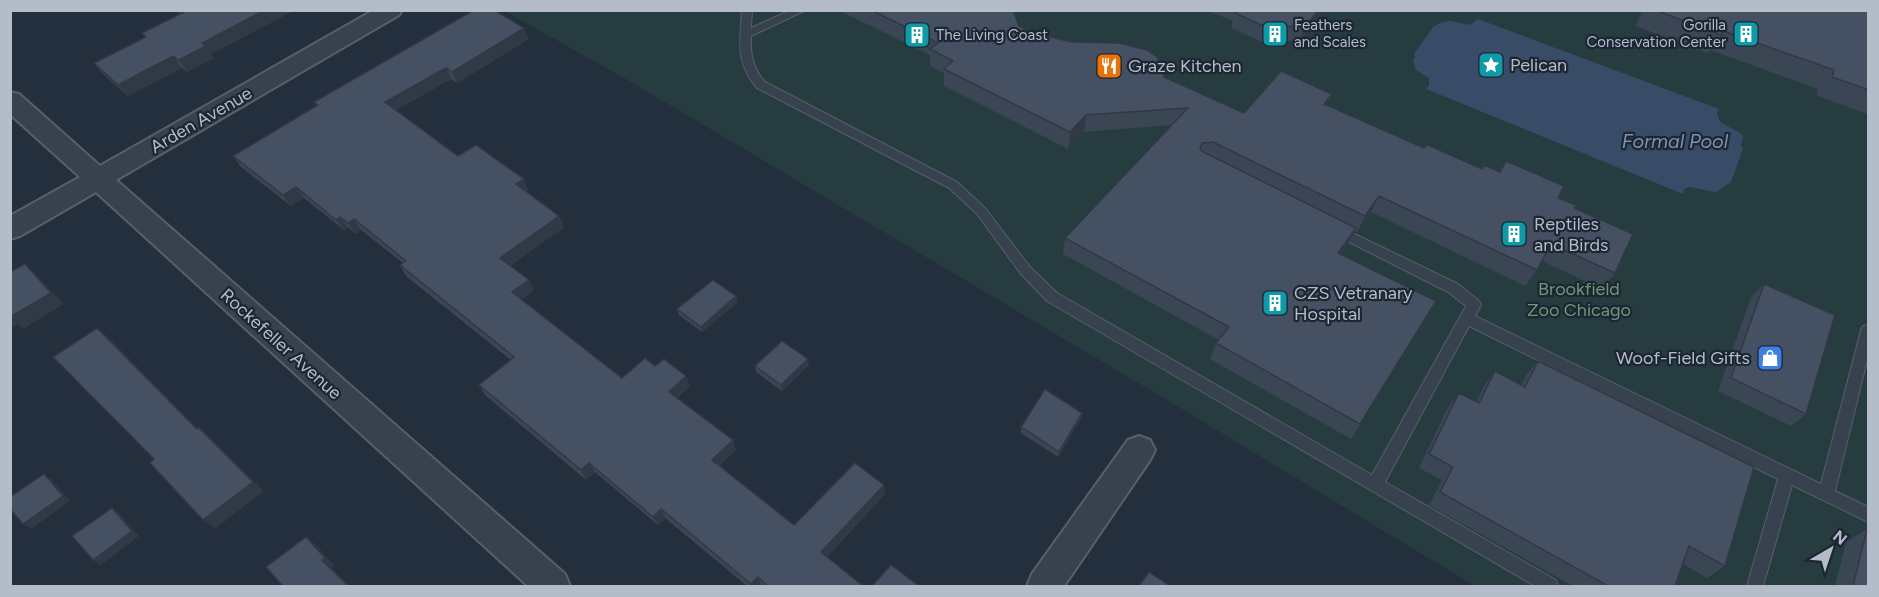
<svg xmlns="http://www.w3.org/2000/svg" width="1879" height="597" font-family="Figtree,sans-serif">
<rect width="100%" height="100%" fill="#242f3e"/>
<path fill="#263c3f" d="M 505,11 L 1868,11 L 1868,586 L 1475,586 L 1162,397 L 631,82 Z"/>
<path fill="#394c67" d="M 1478,19 L 1719,109 L 1717,113 L 1720,122 L 1740,133 L 1743,137 L 1741,145 L 1743,149 L 1731,182 L 1716,192 L 1689,187 L 1684,189 L 1683,194 L 1426,89 L 1429,85 L 1429,78 L 1416,70 L 1413,61 L 1415,57 L 1414,54 L 1433,27 L 1440,23 L 1450,21 L 1470,25 Z"/>
<g fill="none" stroke-linecap="round" stroke-linejoin="round">
<g stroke="#565f6c" stroke-width="2">
<path id="service" d="M 742,10 L 752,10 L 751,28 L 791,10 L 806,10 L 751,36 C 750,55 753,68 765,82 L 957,182 L 985,208 L 1030,267 L 1057,293 L 1372,475 L 1466,306 L 1448,292 L 1331,233 L 1330,230 L 1336,225 L 1458,284 L 1479,301 L 1481,305 L 1475,316 L 1821,484 L 1861,330 L 1863,326 L 1868,325 L 1868,356 L 1835,491 L 1868,507 L 1868,522 L 1792,485 L 1763,586 L 1747,586 L 1778,479 L 1469,326 L 1385,482 L 1556,580 L 1558,586 L 1535,586 L 1047,301 L 1021,274 L 977,214 L 949,188 L 757,88 C 735,62 740,42 742,10 Z"/>
</g>
<g stroke="#565f6c" stroke-width="4">
<path id="minor" d="M 374,10 L 402,10 L 399,15 L 116,180 L 565,574 L 570,586 L 528,586 L 96,192 L 20,236 L 10,239 L 10,216 L 80,177 L 10,114 L 10,92 L 19,94 L 100,166 Z
M 1139,436 L 1150,440 L 1155,450 L 1150,460 L 1064,586 L 1027,586 L 1032,574 L 1128,440 Z"/>
</g>
<use href="#service" fill="#38414e" fill-rule="evenodd"/>
<use href="#minor" fill="#38414e" fill-rule="evenodd"/>
</g>
<path fill="#3b4654" d="M 175,10 L 295,10 L 211,54 L 214,58 L 187,72 L 182,68 L 128,96 L 103,74 L 94,63 L 145,37 L 142,33 L 180,14 Z
M 838,10 L 1013,10 L 1019,26 L 1033,33 L 1164,77 L 1244,113 L 1327,106 L 1424,148 L 1482,169 L 1558,198 L 1574,208 L 1615,273 L 1602,289 L 1542,261 L 1537,270 L 1525,286 L 1371,212 L 1357,232 L 1355,231 L 1348,244 L 1341,254 L 1436,301 L 1351,439 L 1210,359 L 1216,343 L 1219,340 L 1063,254 L 1065,238 L 1172,125 L 1084,132 L 1068,149 L 944,86 L 944,73 L 930,66 L 930,55 Z
M 1206,10 L 1327,10 L 1300,40 L 1264,43 L 1231,28 L 1233,21 Z
M 1643,10 L 1869,10 L 1869,115 L 1816,95 L 1818,89 L 1710,50 L 1708,53 L 1635,26 Z
M 529,39 L 457,83 L 451,79 L 396,110 L 458,156 L 528,190 L 526,191 L 559,216 L 564,227 L 510,266 L 529,280 L 534,290 L 522,300 L 622,378 L 655,366 L 686,376 L 690,386 L 677,398 L 733,440 L 736,450 L 719,466 L 794,525 L 884,485 L 885,494 L 827,557 L 863,586 L 762,586 L 761,585 L 759,586 L 747,586 L 665,518 L 658,525 L 595,472 L 586,480 L 485,395 L 479,385 L 511,360 L 406,276 L 400,265 L 403,263 L 361,230 L 355,234 L 348,227 L 344,230 L 304,198 L 291,206 L 241,167 L 233,156 L 316,106 L 314,102 Z
M 1764,284 L 1806,414 L 1791,426 L 1718,391 L 1751,297 Z
M 738,302 L 702,332 L 679,315 L 677,309 Z
M 1538,361 L 1725,566 L 1707,578 L 1683,564 L 1675,586 L 1573,586 L 1429,505 L 1442,480 L 1419,468 L 1448,407 L 1459,393 L 1476,402 L 1484,386 L 1495,371 L 1521,385 L 1526,375 Z
M 809,365 L 782,391 L 756,372 L 755,366 Z
M 1082,413 L 1081,419 L 1058,457 L 1021,433 L 1021,427 Z
M 1867,529 L 1869,586 L 1835,586 L 1846,542 Z"/>
<path fill="#303945" d="M 265,10 L 295,10 L 211,54 L 214,58 L 187,72 L 179,60 L 202,43 Z
M 1319,10 L 1327,10 L 1300,40 L 1306,25 Z
M 524,28 L 529,39 L 457,83 L 452,72 Z
M 173,56 L 182,68 L 128,96 L 118,85 Z
M 446,68 L 451,79 L 392,113 L 385,102 Z
M 1332,94 L 1326,111 L 1324,104 Z
M 1086,115 L 1084,132 L 1068,149 L 1070,132 Z
M 524,179 L 528,190 L 521,195 L 516,184 Z
M 296,187 L 304,198 L 291,206 L 283,195 Z
M 1379,196 L 1371,212 L 1357,232 L 1365,216 Z
M 559,216 L 564,227 L 505,269 L 500,258 Z
M 340,217 L 348,227 L 344,230 L 336,220 Z
M 354,219 L 361,230 L 355,234 L 348,223 Z
M 1356,228 L 1348,244 L 1331,269 L 1338,253 Z
M 25,264 L 37,276 L 64,304 L 23,329 L 18,324 L 10,329 L 10,316 Z
M 529,280 L 534,290 L 518,303 L 512,292 Z
M 736,296 L 738,302 L 702,332 L 701,327 Z
M 97,328 L 110,339 L 208,439 L 197,429 Z
M 808,359 L 809,365 L 782,391 L 781,385 Z
M 686,376 L 690,386 L 672,401 L 669,392 Z
M 1082,413 L 1081,419 L 1058,457 L 1059,452 Z
M 199,428 L 264,491 L 215,529 L 203,520 Z
M 733,440 L 736,450 L 715,470 L 712,460 Z
M 589,463 L 595,472 L 586,480 L 581,470 Z
M 44,474 L 51,479 L 70,501 L 31,529 L 23,524 Z
M 884,485 L 885,494 L 823,561 L 821,552 Z
M 112,508 L 119,513 L 139,536 L 101,565 L 93,560 Z
M 661,509 L 665,518 L 658,525 L 653,517 Z
M 306,537 L 316,545 L 335,566 L 332,568 L 350,586 L 348,586 L 322,560 Z
M 758,577 L 761,585 L 759,586 L 751,586 L 751,584 Z"/>
<path fill="#455162" stroke="#303945" stroke-width="1.5" d="M 182,10 L 265,10 L 202,43 L 206,46 L 179,60 L 173,56 L 118,85 L 94,63 L 146,37 L 142,33 L 184,12 Z
M 474,10 L 494,10 L 524,28 L 452,72 L 446,68 L 385,102 L 458,156 L 476,145 L 524,179 L 516,184 L 559,216 L 500,258 L 529,280 L 512,292 L 622,378 L 645,358 L 655,366 L 664,359 L 686,376 L 669,392 L 733,440 L 712,460 L 794,525 L 855,463 L 884,485 L 821,552 L 863,586 L 768,586 L 758,577 L 751,584 L 661,509 L 653,517 L 589,463 L 581,470 L 479,385 L 514,357 L 400,265 L 406,261 L 354,219 L 348,223 L 340,217 L 336,220 L 296,187 L 283,195 L 233,156 L 318,105 L 314,102 Z
M 871,10 L 1013,10 L 1019,26 L 1033,33 L 1072,42 L 1119,43 L 1147,50 L 1157,57 L 1163,67 L 1164,77 L 1244,113 L 1281,71 L 1332,94 L 1324,104 L 1424,148 L 1426,144 L 1482,169 L 1484,165 L 1500,172 L 1506,161 L 1564,186 L 1558,198 L 1576,205 L 1574,208 L 1633,234 L 1615,273 L 1551,244 L 1537,270 L 1379,196 L 1365,216 L 1213,142 L 1202,143 L 1200,149 L 1203,152 L 1356,228 L 1338,253 L 1436,301 L 1360,424 L 1216,343 L 1229,327 L 1065,238 L 1188,108 L 1086,115 L 1070,132 L 944,69 L 953,61 L 930,49 L 938,43 Z
M 1238,10 L 1319,10 L 1306,25 L 1268,28 L 1235,13 Z
M 1655,10 L 1869,10 L 1869,90 L 1832,77 L 1834,70 L 1723,31 L 1721,35 Z
M 25,264 L 51,293 L 10,317 L 10,272 Z
M 713,280 L 736,296 L 701,327 L 677,309 Z
M 1764,284 L 1835,315 L 1806,414 L 1731,378 Z
M 97,328 L 197,429 L 199,428 L 253,482 L 203,520 L 150,463 L 154,459 L 53,357 Z
M 782,341 L 808,359 L 781,385 L 755,366 Z
M 1538,361 L 1754,467 L 1725,566 L 1689,546 L 1675,586 L 1608,586 L 1440,492 L 1453,467 L 1429,454 L 1459,393 L 1479,403 L 1495,371 L 1525,387 Z
M 1045,389 L 1082,413 L 1059,452 L 1021,427 Z
M 44,474 L 63,496 L 23,524 L 10,509 L 10,497 Z
M 112,508 L 132,531 L 93,560 L 72,536 Z
M 1867,529 L 1869,530 L 1869,586 L 1853,586 Z
M 306,537 L 325,558 L 322,560 L 348,586 L 283,586 L 266,567 Z
M 891,565 L 919,586 L 872,586 Z
M 1149,572 L 1170,586 L 1139,586 Z"/>
<defs>
<g id="building-square" transform="scale(1.35)"><rect x="-9" y="-9" width="18" height="18" rx="4" fill="#0f9aa8" stroke="#1d2633"/><path d="M-4-6H4V6H1V3H-1V6H-4ZM-2.5-4.3h1.7v1.8h-1.7ZM.8-4.3h1.7v1.8H.8ZM-2.5-1h1.7V.8h-1.7ZM.8-1h1.7V.8H.8Z" fill="#fff"/></g>
<g id="sight-square" transform="scale(1.35)"><rect x="-9" y="-9" width="18" height="18" rx="4" fill="#0f9aa8" stroke="#1d2633"/><path d="M0-6L1.8-2.2L6-1.7L2.9 1.2L3.7 5.4L0 3.3L-3.7 5.4L-2.9 1.2L-6-1.7L-1.8-2.2Z" fill="#fff"/></g>
<g id="restaurant-square" transform="scale(1.35)"><rect x="-9" y="-9" width="18" height="18" rx="4" fill="#e8710a" stroke="#1d2633"/><path d="M-5-6h1v4h1v-4h1v4h1v-4h1v5L-1.5 .5V6h-2V.5L-5-1ZM5-6V6H3V1.5H1.5Q1.5-4 5-6Z" fill="#fff"/></g>
<g id="shop-square" transform="scale(1.35)"><rect x="-9" y="-9" width="18" height="18" rx="4" fill="#3f7fe0" stroke="#1d2633"/><path d="M-5-2.5h2.3a2.7 3.5 0 0 1 5.4 0H5L5.5 6h-11ZM-1.5-2.5h3a1.5 2.3 0 0 0-3 0Z" fill="#fff"/></g>
</defs>
<g fill-rule="evenodd">
<use href="#building-square" x="1275" y="34"/>
<use href="#building-square" x="1746" y="34"/>
<use href="#building-square" x="917" y="35"/>
<use href="#sight-square" x="1491" y="65"/>
<use href="#restaurant-square" x="1109" y="66"/>
<use href="#building-square" x="1514" y="234"/>
<use href="#building-square" x="1275" y="303"/>
<use href="#shop-square" x="1770" y="358"/>
</g>
<g text-anchor="middle" dominant-baseline="central" stroke-width="4.5" stroke-linejoin="round" paint-order="stroke">
<g font-size="15" fill="#b4bcc9" stroke="#1d2633" text-anchor="start">
<text x="1294" y="25">Feathers<tspan x="1294" dy="17">and Scales</tspan></text>
<text x="1726" y="25" text-anchor="end">Gorilla<tspan x="1726" dy="17">Conservation Center</tspan></text>
<text x="936" y="35">The Living Coast</text>
</g>
<g font-size="18" fill="#b4bcc9" stroke="#1d2633" text-anchor="start">
<text x="1510" y="65">Pelican</text>
<text x="1128" y="66">Graze Kitchen</text>
<text x="1534" y="224">Reptiles<tspan x="1534" dy="21">and Birds</tspan></text>
<text x="1294" y="293">CZS Vetranary<tspan x="1294" dy="21">Hospital</tspan></text>
<text x="1750" y="358" text-anchor="end">Woof-Field Gifts</text>
</g>
<g font-size="18" fill="#b4bcc9" stroke="#1d2633">
<text transform="translate(201 120) rotate(-30)">Arden Avenue</text>
<text transform="translate(281 344) rotate(42)">Rockefeller Avenue</text>
</g>
<g font-size="18" fill="#6b9a76" stroke="#1d2633">
<text x="1579" y="289">Brookfield<tspan x="1579" dy="21">Zoo Chicago</tspan></text>
</g>
<g font-size="20" font-style="italic" fill="#7c92b1" stroke="#1d2633">
<text x="1675" y="141">Formal Pool</text>
</g>
</g>
<rect width="1879" height="597" fill="none" stroke="#b4bcc9" stroke-width="24"/>
<g transform="translate(1831 549) rotate(39)" stroke="#1d2633" stroke-width="4.5" paint-order="stroke">
<path d="M0-4.5L10 22L0 15L-10 22Z" fill="#b4bcc9"/>
<text y="-9" font-size="16" font-weight="bold" text-anchor="middle" fill="#b4bcc9">N</text>
</g>
</svg>
